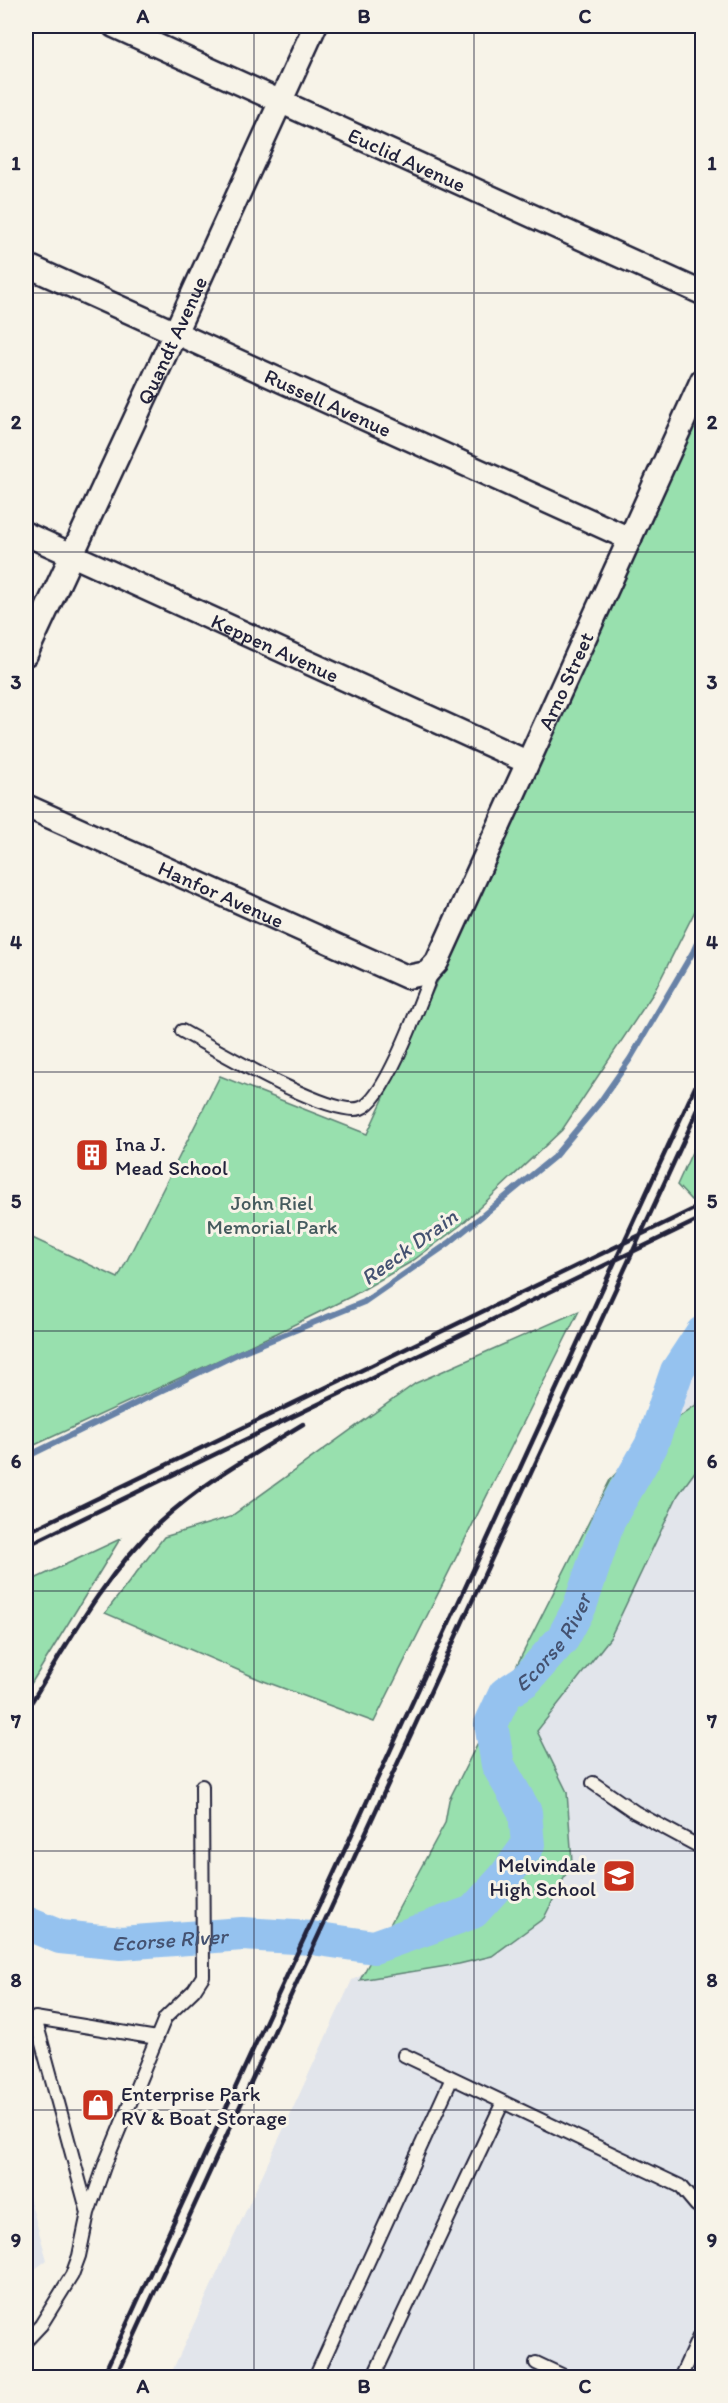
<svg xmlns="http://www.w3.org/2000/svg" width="728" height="2403" font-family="Itim,sans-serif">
<rect width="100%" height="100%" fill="#f7f3e8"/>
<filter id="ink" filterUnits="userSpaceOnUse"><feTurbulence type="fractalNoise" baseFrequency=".0167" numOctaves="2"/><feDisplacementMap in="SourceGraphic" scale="12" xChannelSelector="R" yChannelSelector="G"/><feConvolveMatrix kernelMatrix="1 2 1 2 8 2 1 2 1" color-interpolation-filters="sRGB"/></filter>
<g filter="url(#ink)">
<path fill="#e2e5eb" d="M 702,1361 L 702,2377 L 169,2378 L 352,1980 L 375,1969 L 517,1728 L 667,1456 L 689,1378 Z
M 26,2186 L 47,2260 L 26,2276 Z"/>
<path fill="#98e0ae" stroke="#5d8174" stroke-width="1.5" d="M 702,409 L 702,897 L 654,992 L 562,1130 L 461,1225 L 411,1262 L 352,1296 L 277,1333 L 26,1449 L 26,1235 L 118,1278 L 220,1076 L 367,1134 Z
M 702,1130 L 702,1195 L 691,1200 L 677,1185 Z
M 579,1311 L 374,1722 L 261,1680 L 105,1613 L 164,1537 L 230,1517 L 416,1383 Z
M 702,1386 L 702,1462 L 678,1495 L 610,1638 L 537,1731 L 567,1792 L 572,1862 L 544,1918 L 492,1956 L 459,1964 L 360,1980 L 445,1823 L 449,1800 L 610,1480 L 646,1441 L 697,1404 Z
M 120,1539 L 26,1692 L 26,1583 Z"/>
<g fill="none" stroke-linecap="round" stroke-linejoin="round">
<path stroke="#6782a7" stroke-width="6" d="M 26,1457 L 239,1353 L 364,1302 L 449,1243 L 554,1157 L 600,1102 L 630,1059 L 693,952 L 702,932"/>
<path stroke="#95c2ef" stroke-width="34" id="s1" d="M 26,1923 L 60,1937 L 121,1943 L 242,1934 L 312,1938 L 374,1947 L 473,1912 L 504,1878 L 528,1845 L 525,1812 L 498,1765 L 491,1724 L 505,1694 L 526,1680 L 563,1638 L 580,1606 L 609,1519 L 651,1446 L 677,1371 L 702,1333"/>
<g stroke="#22223b" stroke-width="16">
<path id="lane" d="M 182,1031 C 212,1047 332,1119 361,1108 C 386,1099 422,998 432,972
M 593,1783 L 635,1812 L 702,1848
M 404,2055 L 680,2186 L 696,2205 L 702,2209
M 88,2213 L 35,2018 L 157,2038
M 26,2341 L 41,2325 L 72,2275 L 79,2256 L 88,2213 L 105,2164 L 165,2018 L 194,1990 L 203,1976 L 202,1786
M 536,2363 L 568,2378
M 315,2378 L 452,2078
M 373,2378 L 503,2102
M 680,2378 L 702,2330"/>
</g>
<g stroke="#22223b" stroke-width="27">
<g id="street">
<path id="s2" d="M 114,26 L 702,293"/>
<path id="s3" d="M 26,265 L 630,539"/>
<path id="s4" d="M 26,534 L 527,762"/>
<path id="s5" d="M 26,654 L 181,320 L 315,26"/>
<path id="s6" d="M 26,806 L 407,977 L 427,973 L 437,962 L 702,380"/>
</g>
</g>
<use href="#lane" stroke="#f7f3e8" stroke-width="12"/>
<use href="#street" stroke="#f7f3e8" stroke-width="22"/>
<path stroke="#22223b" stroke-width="4.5" d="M 26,1533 L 702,1205
M 26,1546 L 702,1218
M 26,1711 C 66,1646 104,1575 160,1522 C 202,1483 254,1454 303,1424
M 102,2378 L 702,1072
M 115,2378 L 702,1101"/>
</g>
</g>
<path fill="none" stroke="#22223b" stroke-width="1.5" stroke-opacity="0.55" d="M 254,26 L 254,2378M 474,26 L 474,2378M 26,293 L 702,293M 26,552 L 702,552M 26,812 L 702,812M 26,1072 L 702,1072M 26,1331 L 702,1331M 26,1591 L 702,1591M 26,1851 L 702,1851M 26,2110 L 702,2110"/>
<defs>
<g id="building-square" transform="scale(1.725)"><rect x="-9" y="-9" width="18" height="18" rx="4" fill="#c8321e" stroke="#f7f3e8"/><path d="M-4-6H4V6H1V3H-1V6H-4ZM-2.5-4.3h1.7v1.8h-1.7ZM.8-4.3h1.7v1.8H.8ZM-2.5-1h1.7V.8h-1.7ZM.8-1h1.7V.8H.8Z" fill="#fff"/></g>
<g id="school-square" transform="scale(1.725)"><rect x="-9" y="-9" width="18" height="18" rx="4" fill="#c8321e" stroke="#f7f3e8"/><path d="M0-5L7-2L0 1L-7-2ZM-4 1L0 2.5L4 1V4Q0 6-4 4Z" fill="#fff"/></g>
<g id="shop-square" transform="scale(1.725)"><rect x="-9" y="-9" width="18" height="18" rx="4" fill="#c8321e" stroke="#f7f3e8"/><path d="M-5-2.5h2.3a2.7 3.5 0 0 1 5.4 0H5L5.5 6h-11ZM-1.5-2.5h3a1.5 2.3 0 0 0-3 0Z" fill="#fff"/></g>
</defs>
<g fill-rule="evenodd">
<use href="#building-square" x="92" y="1155"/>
<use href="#school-square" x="619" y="1876"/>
<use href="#shop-square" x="98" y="2105"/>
</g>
<g text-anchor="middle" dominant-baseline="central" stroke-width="6" stroke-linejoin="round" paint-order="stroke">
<g font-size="21" fill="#22223b" stroke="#f7f3e8">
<text stroke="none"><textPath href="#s2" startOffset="322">Euclid Avenue</textPath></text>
<text stroke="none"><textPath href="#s5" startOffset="346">Quandt Avenue</textPath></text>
<text stroke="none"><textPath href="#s3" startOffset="332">Russell Avenue</textPath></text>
<text stroke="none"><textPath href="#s4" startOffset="274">Keppen Avenue</textPath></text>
<text stroke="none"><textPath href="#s6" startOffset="762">Arno Street</textPath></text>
<text stroke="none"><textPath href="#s6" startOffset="214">Hanfor Avenue</textPath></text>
</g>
<g font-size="21" fill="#22223b" stroke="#f7f3e8" text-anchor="start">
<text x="115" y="1143">Ina J.<tspan x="115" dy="24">Mead School</tspan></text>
<text x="596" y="1864" text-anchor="end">Melvindale<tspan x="596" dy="24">High School</tspan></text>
<text x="121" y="2093">Enterprise Park<tspan x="121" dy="24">RV &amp; Boat Storage</tspan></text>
</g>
<g font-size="21" fill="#455b5e" stroke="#f7f3e8">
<text x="272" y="1202">John Riel<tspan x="272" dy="24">Memorial Park</tspan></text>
</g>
<g font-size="22" font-style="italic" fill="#445271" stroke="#f7f3e8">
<text transform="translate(409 1247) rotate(-36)">Reeck Drain</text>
<text stroke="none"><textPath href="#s1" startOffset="778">Ecorse River</textPath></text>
<text stroke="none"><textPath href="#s1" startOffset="147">Ecorse River</textPath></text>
</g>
</g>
<rect width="728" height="2403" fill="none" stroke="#f7f3e8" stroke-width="66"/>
<rect x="33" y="33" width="662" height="2337" fill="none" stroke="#22223b" stroke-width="2"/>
<g font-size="20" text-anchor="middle" font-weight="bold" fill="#22223b">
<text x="143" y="23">A</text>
<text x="364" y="23">B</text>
<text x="585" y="23">C</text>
<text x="16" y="170">1</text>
<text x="712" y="170">1</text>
<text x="16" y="429">2</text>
<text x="712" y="429">2</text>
<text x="16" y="689">3</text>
<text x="712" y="689">3</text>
<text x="16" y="949">4</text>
<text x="712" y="949">4</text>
<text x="16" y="1208">5</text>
<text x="712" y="1208">5</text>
<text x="16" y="1468">6</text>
<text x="712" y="1468">6</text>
<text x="16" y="1728">7</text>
<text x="712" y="1728">7</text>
<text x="16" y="1987">8</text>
<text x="712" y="1987">8</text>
<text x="16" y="2247">9</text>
<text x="712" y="2247">9</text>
<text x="143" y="2393">A</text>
<text x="364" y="2393">B</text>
<text x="585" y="2393">C</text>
</g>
</svg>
